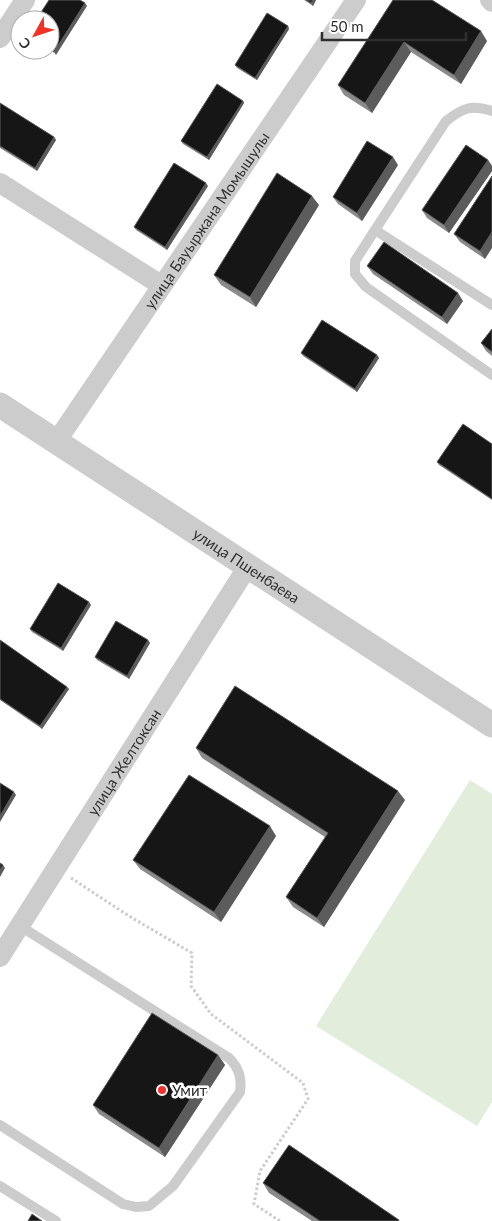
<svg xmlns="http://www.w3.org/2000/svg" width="492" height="1221" font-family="Lato,sans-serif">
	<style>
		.green { fill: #e3eddc }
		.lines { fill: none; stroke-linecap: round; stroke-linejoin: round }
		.path { stroke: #ccc; stroke-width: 3; stroke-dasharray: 2.5 2.5; stroke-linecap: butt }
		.service { stroke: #ccc; stroke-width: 10 }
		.minor { stroke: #ccc; stroke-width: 20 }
		.tertiary { stroke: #ccc; stroke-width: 25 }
		.wall { fill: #8a8a8a }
		.shaded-wall { fill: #5c5c5c }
		.building { fill: #161616; stroke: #5c5c5c }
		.poi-dot { fill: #f03227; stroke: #fff; stroke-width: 2 }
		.labels { text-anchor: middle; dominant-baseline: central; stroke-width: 5; stroke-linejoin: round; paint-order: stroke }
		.street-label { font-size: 15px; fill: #2f2f2f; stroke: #fff }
		.poi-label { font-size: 15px; fill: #2f2f2f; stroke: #fff; text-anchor: start }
	</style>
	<rect width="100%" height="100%" fill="#fff"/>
	<!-- green -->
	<path class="green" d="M470 780 492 794V1102L477 1126 316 1026Z"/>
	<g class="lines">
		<!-- path -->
		<path class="path" d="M71 878 129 916 192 953 191 986 211 1014 303 1083 308 1099 260 1171 254 1204 280 1221"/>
		<!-- service -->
		<path class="service" d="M492 111C471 104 463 108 446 121L375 230 492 305
			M375 230 355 261V274L366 287 492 375
			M0 1125 123 1204 136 1207 149 1206 173 1186 240 1092C242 1078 239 1068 229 1058L20 926
			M0 1186 56 1221"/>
		<!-- minor -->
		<g class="minor">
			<path d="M490 0 492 2"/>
			<path d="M0 38 25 0"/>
			<path d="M0 183 161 285"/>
			<path id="s1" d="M56 442 356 0"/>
			<path id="s2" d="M0 957 248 566"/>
		</g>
		<!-- tertiary -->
		<path class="tertiary" id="s3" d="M0 405 492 725"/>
	</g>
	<!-- wall -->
	<path class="wall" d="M304 0H316L313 6Z
		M393 0 487 41 461 84 411 52 372 113 344 95 338 85Z
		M288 26 289 29 257 80 237 68 235 65Z
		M243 101 244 103 209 160 183 144 181 141Z
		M0 103 54 137 56 140 37 171 0 148Z
		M488 160 492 166V171L449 233 427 218 422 210Z
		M398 165 362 221 338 204 333 197Z
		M492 176 485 259 460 242 454 234Z
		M208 186 167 250 136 230 134 227Z
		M319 205 256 307 221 285 214 275Z
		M367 266 463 301 447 324 373 274Z
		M492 329V356L486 351 481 343Z
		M301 353 377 355 379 358 357 392 303 356Z
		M492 444V500L439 465 437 462Z
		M91 605 63 651 32 632 30 629Z
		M0 640 67 687 69 689 42 729 0 700Z
		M148 640 150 643 129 679 97 660 95 657Z
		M196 748 405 800 324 927 293 907 286 897 325 837 202 758Z
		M276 836 221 922 140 869 133 860Z
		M218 1055 225 1065 165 1157 99 1114 93 1105Z
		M263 1183 399 1220 400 1221H312L269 1193Z"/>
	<!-- shaded-wall -->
	<path class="shaded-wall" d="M313 0H316L313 6 311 3Z
		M85 3 87 6 56 55 54 52Z
		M288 26 289 29 257 80 255 78Z
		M481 31 487 41 461 84 454 75Z
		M404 42 411 52 372 113 365 103Z
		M243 101 244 103 209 160 207 157Z
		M54 137 56 140 37 171 35 168Z
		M393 157 398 165 362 221 357 213Z
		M488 160 492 166V171L449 233 444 225Z
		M206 183 208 186 167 250 165 247Z
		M312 196 319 205 256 307 250 297Z
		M492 232V248L485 259 480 251Z
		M458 293 463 301 447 324 442 317Z
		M377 355 379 358 357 392 355 389Z
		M89 602 91 605 63 651 61 648Z
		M148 640 150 643 129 679 127 676Z
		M67 687 69 689 42 729 40 726Z
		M398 791 405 800 324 927 317 918Z
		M14 792 16 795 0 822V816Z
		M270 826 276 836 221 922 214 912Z
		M3 865 5 868 0 877V871Z
		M218 1055 225 1065 165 1157 159 1148Z"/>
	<!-- building -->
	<path class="building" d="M49 0H80L85 3 54 52 50 50V20H36Z
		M306 0H313L311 3Z
		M393 0H432L481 31 454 75 404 42 365 103 338 85Z
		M267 13 288 26 255 78 235 65Z
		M217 84 243 101 207 157 181 141Z
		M0 103 54 137 35 168 0 146Z
		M367 141 393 157 357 213 333 197Z
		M466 145 488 160 444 225 422 210Z
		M174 163 206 183 165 247 134 227Z
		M277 173 312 196 250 297 214 275Z
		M492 176V232L480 251 454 234Z
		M384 242 458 293 442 317 367 266Z
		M322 320 377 355 355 389 301 353Z
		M492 329V352L481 343Z
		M463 424 492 444V499L437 462Z
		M58 583 89 602 61 648 30 629Z
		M116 621 148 640 127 676 95 657Z
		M0 640 67 687 40 726 0 699Z
		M235 686 398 791 317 918 286 897 328 833 196 748Z
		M189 775 270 826 214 912 133 860Z
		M0 783 14 792 0 816Z
		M0 863 3 865 0 871Z
		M152 1013 218 1055 159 1148 93 1105Z
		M289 1145 399 1220 398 1221H320L263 1183Z
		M32 1214 42 1221H28Z"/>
	<!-- markers -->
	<circle class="poi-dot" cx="162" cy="1090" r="5"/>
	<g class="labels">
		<!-- street labels -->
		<g class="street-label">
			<text stroke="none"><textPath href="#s1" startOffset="268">улица Бауыржана Момышулы</textPath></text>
			<text stroke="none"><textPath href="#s3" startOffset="294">улица Пшенбаева</textPath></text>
			<text stroke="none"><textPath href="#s2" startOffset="231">улица Желтоксан</textPath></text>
		</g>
		<!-- poi labels -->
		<g class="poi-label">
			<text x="172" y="1090">Умит</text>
		</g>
	</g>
	<!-- north arrow -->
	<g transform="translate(35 35) rotate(230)"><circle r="24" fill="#ffffff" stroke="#acacac"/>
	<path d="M0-4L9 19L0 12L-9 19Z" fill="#f03227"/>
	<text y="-8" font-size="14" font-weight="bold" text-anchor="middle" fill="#2f2f2f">С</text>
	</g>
	<!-- scale -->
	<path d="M322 32v8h144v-8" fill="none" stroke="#2f2f2f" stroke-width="2.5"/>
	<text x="330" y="32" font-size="15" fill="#2f2f2f" stroke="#ffffff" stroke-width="4" paint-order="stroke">50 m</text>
</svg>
